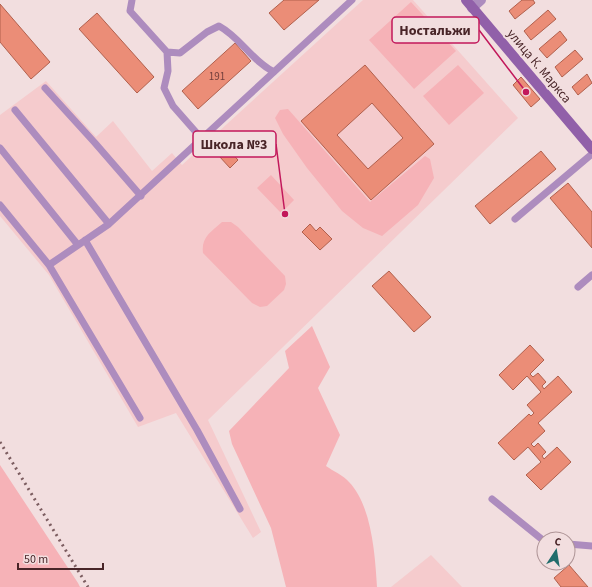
<svg xmlns="http://www.w3.org/2000/svg" width="592" height="587" font-family="'Source Sans 3',sans-serif">
	<style>
		.built { fill: #f5cbcd }
		.green { fill: #f6b2b7 }
		.building { fill: #eb8d77; stroke: #b1604d; fill-rule: evenodd }
		.lines { fill: none; stroke-linecap: round; stroke-linejoin: round }
		.service { stroke: #ad8cbe; stroke-width: 7 }
		.minor { stroke: #ad8cbe; stroke-width: 10 }
		.secondary { stroke: #9160a9; stroke-width: 10 }
		.rail { stroke: #7c5d60; stroke-width: 3; stroke-dasharray: 2 4; stroke-linecap: butt }
		.labels { text-anchor: middle; dominant-baseline: central; stroke-width: 4; stroke-linejoin: round; paint-order: stroke }
		.number-label { font-size: 11px; fill: #723f3c }
		.street-label { font-size: 13px; fill: #492528; stroke: #f2dedf }
		.leader { fill: none; stroke: #c2185b; stroke-width: 1.5 }
		.callout-dot { fill: #c2185b; stroke: #f2dedf; stroke-width: 1.5 }
		.callout { fill: #f2dedf; stroke: #c2185b; stroke-width: 1.5 }
		.callout-label { font-size: 14px; text-anchor: middle; font-weight: bold; fill: #492528 }
	</style>
	<rect width="100%" height="100%" fill="#f2dedf"/>
	<!-- built -->
	<path class="built" d="M363 0H413L518 118 208 420 261 532 253 538 176 413 138 427 49 275 0 216V115L46 81 96 137 113 121 152 171 172 153 182 165Z
		M431 555 462 587H391Z"/>
	<!-- green -->
	<path class="green" d="M411 2 456 51 414 89 369 40Z
		M458 65 484 93 449 125 423 96Z
		M288 109 370 202 425 156 430 159 434 178 418 205 382 236 363 228 342 211 307 168 283 134 275 118 280 110Z
		M271 175 294 200 281 213 257 188Z
		M222 222H231L238 227 285 276 286 284 284 290 267 306 260 307 252 303 203 253C201 237 211 232 222 222Z
		M312 326 330 367 318 388 340 435 326 466C333 471 343 475 349 482 372 506 375 555 377 587H286L271 528 232 444 229 431 289 368 285 351Z
		M0 465 78 583 80 587H0Z"/>
	<!-- building -->
	<path class="building" d="M284 0H319L284 30 269 13Z
		M522 0H533L535 3 515 19 509 11Z
		M0 4 50 62 31 79 0 42Z
		M548 10 556 19 531 40 524 31Z
		M97 13 154 77 137 93 79 29Z
		M560 31 567 40 547 58 539 49Z
		M235 43 251 61 198 109 182 91Z
		M575 50 583 59 562 77 555 67Z
		M365 65 434 144 371 200 301 121ZM372 103 403 138 368 169 337 135Z
		M587 74 592 83 578 95 572 87Z
		M521 77 540 99 531 107 513 85Z
		M227 148 238 160 230 168 219 156Z
		M541 151 556 169 490 224 475 206Z
		M568 183 592 212V248L550 198Z
		M310 224 316 231 320 227 332 239 320 250 302 232Z
		M389 271 431 317 414 332 372 286Z
		M530 345 544 360 530 374 533 377 538 373 546 382 542 386 544 389 558 376 572 392 538 423 545 431 531 444 534 447 538 443 546 452 542 456 544 459 557 447 571 462 541 490 526 475 541 462 528 447 514 460 498 443 529 414 531 416 534 413 527 405 541 392 527 376 513 390 499 375Z
		M569 565 588 587H561L554 578Z"/>
	<g class="lines">
		<!-- service -->
		<path class="service" d="M132 0 130 11 167 52 180 53 207 32 219 26C241 38 252 61 274 72
			M167 52 168 71 164 88 173 106 202 139
			M45 88 95 143 141 196
			M15 110 109 224
			M0 148 78 245
			M0 205 49 265 140 418
			M515 219 592 154
			M85 240 197 430 240 509
			M49 265 109 224 352 0
			M578 287 592 275
			M492 499 544 541
			M568 544 592 546"/>
		<!-- minor -->
		<path class="minor" d="M472 8 481 0"/>
		<!-- secondary -->
		<path class="secondary" d="M466 0 592 149"/>
		<!-- rail -->
		<path class="rail" d="M0 442 88 587"/>
	</g>
	<g class="labels">
		<!-- number labels -->
		<g class="number-label">
			<text x="217" y="76">191</text>
		</g>
		<!-- street labels -->
		<g class="street-label">
			<text transform="translate(539 66) rotate(50)">улица К. Маркса</text>
		</g>
	</g>
	<!-- callouts -->
	<path class="leader" d="M526 92L479 30M285 214L276 144"/>
	<g class="callout-dot">
		<circle cx="526" cy="92" r="4"/>
		<circle cx="285" cy="214" r="4"/>
	</g>
	<g class="callout">
		<rect x="392" y="17" width="87" height="26" rx="4"/>
		<rect x="193" y="131" width="83" height="26" rx="4"/>
	</g>
	<g class="callout-label">
		<text x="435" y="35">Ностальжи</text>
		<text x="234" y="149">Школа №3</text>
	</g>
	<!-- north arrow -->
	<g transform="translate(556 551) rotate(12)"><circle r="19" fill="#f2dedf" stroke="#ae9496"/>
	<path d="M0-3L7 15L0 10L-7 15Z" fill="#216d6c"/>
	<text y="-6" font-size="11" font-weight="bold" text-anchor="middle" fill="#492528">С</text>
	</g>
	<!-- scale -->
	<path d="M18 563v6h85v-6" fill="none" stroke="#492528" stroke-width="2"/>
	<text x="24" y="563" font-size="12" fill="#492528" stroke="#f2dedf" stroke-width="3" paint-order="stroke">50 m</text>
</svg>
